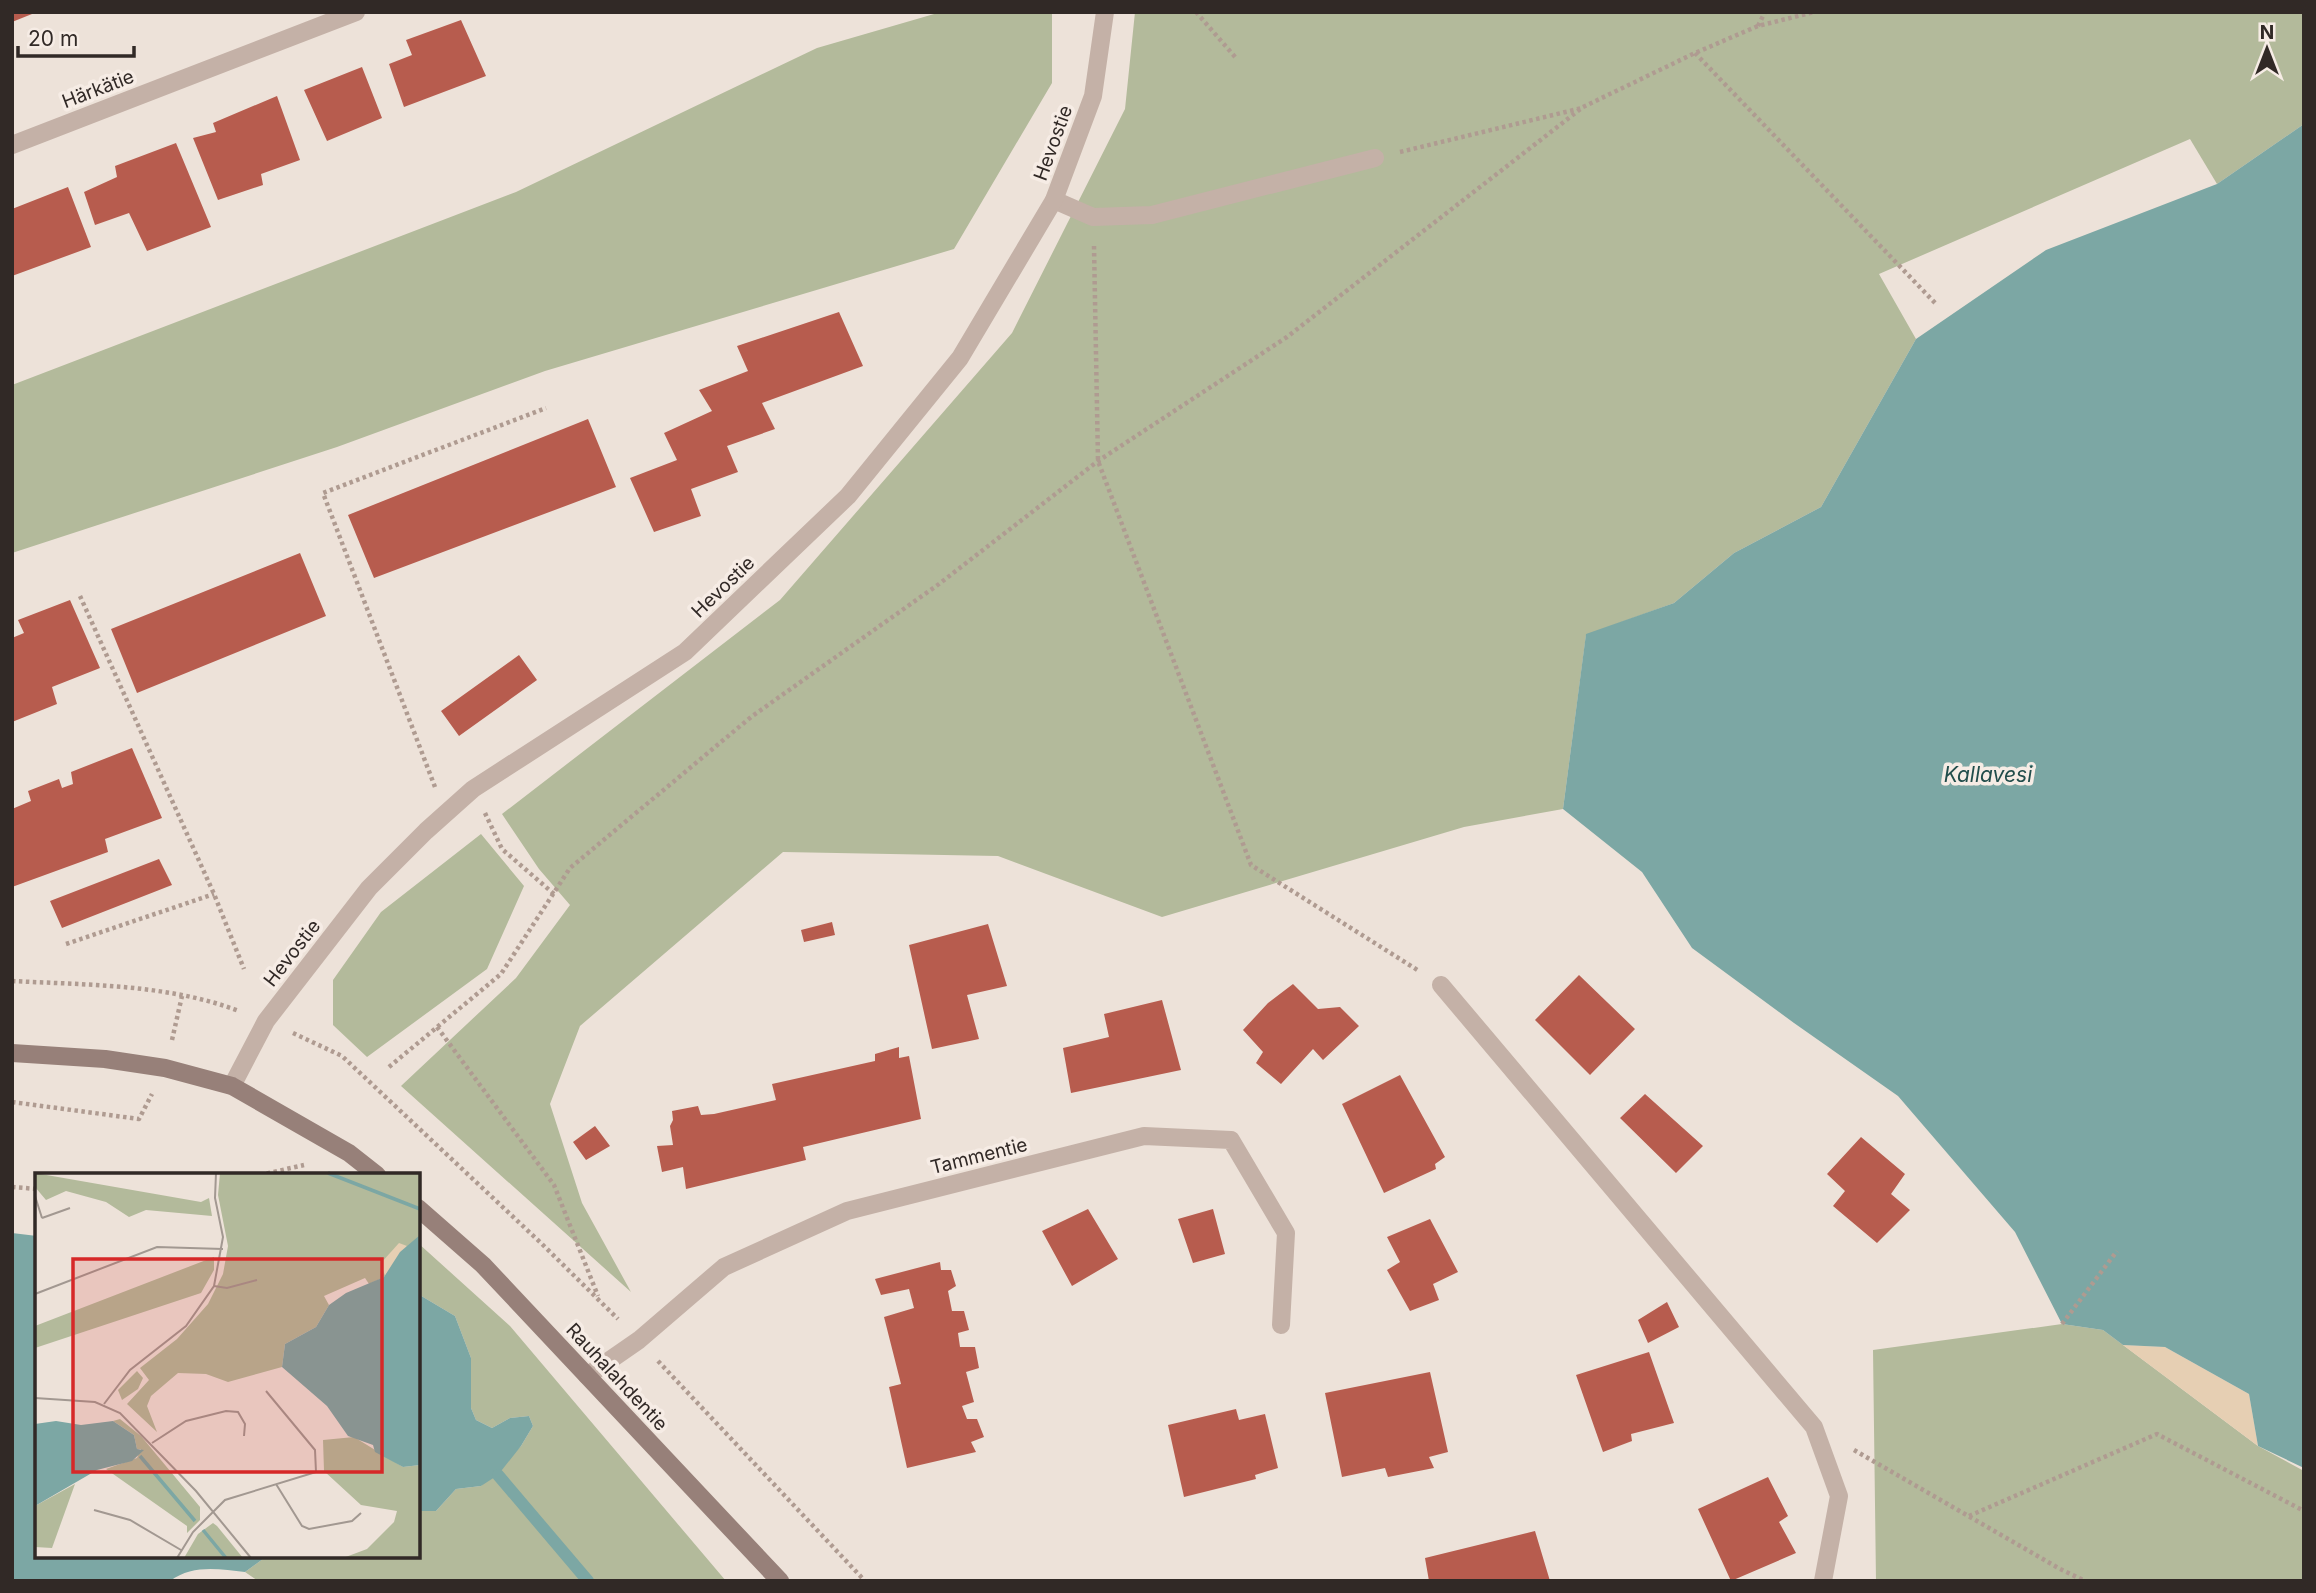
<svg xmlns="http://www.w3.org/2000/svg" width="2316" height="1593" font-family="Inter,sans-serif">
	<style>
		.green { fill: #b3ba9b }
		.sand { fill: #e6cfb3 }
		.water { fill: #7ca7a4 }
		.lines { fill: none; stroke-linecap: round; stroke-linejoin: round }
		.stream { stroke: #7ca7a4; stroke-width: 12 }
		.building { fill: #b75c4e }
		.path { stroke: #af9b91; stroke-width: 4.5; stroke-dasharray: 3.5 3.5; stroke-linecap: butt }
		.lane { stroke: #c4b1a7; stroke-width: 18 }
		.street { stroke: #c4b1a7; stroke-width: 18 }
		.secondary { stroke: #978079; stroke-width: 18 }
		.labels { text-anchor: middle; dominant-baseline: central; stroke-width: 7; stroke-linejoin: round; paint-order: stroke }
		.street-label { font-size: 19px; fill: #312926; stroke: #f6ece5 }
		.water-label { font-size: 21px; font-style: italic; fill: #214d4b; stroke: #f6ece5 }
		.inset-river { fill: none; stroke: #7ca7a4; stroke-width: 3.5 }
		.inset-road { fill: none; stroke: #a29891; stroke-width: 2 }
		.view { fill: #d62828; fill-opacity: 0.15; stroke: #d62828; stroke-width: 3.5 }
		.inset-edge { fill: none; stroke: #312926; stroke-width: 3.5 }
	</style>
	<rect width="100%" height="100%" fill="#ede2d9"/>
	<!-- green -->
	<path class="green" d="M941 12H1052V83L954 249 545 371 337 447 12 553V385L516 192 817 48Z
		M1135 12H2304V124L2217 184 2190 139 1879 274 1916 339 1821 507 1734 553 1674 603 1586 635 1563 809 1464 827 1162 917 998 856 783 852 580 1026 550 1104 582 1203 631 1292 401 1086 516 978 570 905 539 869 502 814 780 600 1012 333 1125 109Z
		M481 834 524 886 487 969 367 1057 333 1025V980L381 912Z
		M418 1243 510 1326 726 1581H258L245 1572 267 1556H418V1511H436L456 1489 481 1486 521 1446 533 1426 529 1416 510 1418 492 1428 476 1420 471 1408V1358L455 1316 418 1294Z
		M2062 1324 2103 1330 2258 1446 2304 1471V1581H1876L1873 1350Z"/>
	<!-- sand -->
	<path class="sand" d="M2123 1345 2165 1347 2249 1394 2258 1446Z"/>
	<!-- water -->
	<path class="water" d="M2304 124V1468L2258 1446 2249 1394 2165 1347 2123 1345 2103 1330 2062 1324 2015 1232 1898 1096 1794 1023 1692 948 1642 872 1563 809 1586 634 1674 603 1734 553 1821 507 1916 339 2046 250 2217 184Z
		M12 1233 37 1236V1556H267L245 1572C219 1569 193 1564 170 1581H12Z
		M418 1294 455 1316 471 1358V1408L476 1420 492 1428 510 1418 529 1416 533 1426 521 1446 498 1475 481 1486 456 1489 436 1511H418Z"/>
	<g class="lines">
		<!-- stream -->
		<path class="stream" d="M498 1475 588 1581"/>
	</g>
	<!-- building -->
	<path class="building" d="M12 12H37L12 22Z
		M461 20 486 76 404 107 389 64 412 55 406 40Z
		M362 67 382 118 327 141 304 90Z
		M277 96 300 160 261 174 263 185 218 200 193 138 216 132 213 123Z
		M176 143 211 227 147 251 129 213 95 225 84 192 117 177 115 166Z
		M68 187 91 247 12 276V209Z
		M839 312 863 366 762 403 775 429 727 446 738 472 691 489 701 516 654 532 630 478 677 460 664 433 712 411 699 390 748 371 737 346Z
		M588 419 616 487 374 578 348 515Z
		M300 553 326 616 137 693 111 629Z
		M70 600 100 668 52 687 57 704 12 722V638L24 633 18 620Z
		M519 655 537 680 459 736 441 711Z
		M132 748 162 818 105 839 108 852 12 887V809L31 801 28 791 59 779 62 788 73 784 71 772Z
		M159 859 172 885 62 928 50 901Z
		M832 922 835 935 804 942 801 930Z
		M988 924 1007 986 967 995 979 1039 932 1049 909 945Z
		M1579 975 1635 1029 1590 1075 1535 1020Z
		M1293 984 1318 1009 1340 1007 1359 1026 1323 1060 1313 1049 1281 1084 1256 1063 1263 1052 1243 1030 1268 1003Z
		M1162 1000 1181 1070 1071 1093 1063 1048 1109 1037 1104 1014Z
		M899 1047V1058L909 1056 921 1119 803 1147 806 1160 686 1189 683 1167 662 1172 657 1146 673 1145 670 1126 673 1120 672 1111 698 1106 701 1115 714 1114 776 1100 772 1084 875 1061V1054Z
		M1400 1075 1445 1157 1435 1164 1436 1169 1384 1193 1342 1104Z
		M1645 1094 1703 1146 1676 1173 1620 1118Z
		M595 1126 610 1146 586 1160 573 1142Z
		M1861 1137 1905 1174 1891 1194 1910 1210 1877 1243 1833 1206 1845 1191 1827 1174Z
		M1088 1209 1118 1259 1072 1286 1042 1231Z
		M1213 1209 1225 1254 1193 1263 1178 1219Z
		M1430 1219 1458 1272 1433 1284 1439 1300 1410 1311 1387 1270 1400 1262 1387 1237Z
		M940 1262 941 1270H951L956 1286 948 1291 952 1311H964L969 1330 958 1333 960 1347H975L979 1368 966 1372 974 1402 962 1406 967 1419H977L984 1437 971 1442 976 1452 907 1468 889 1387 901 1384 884 1317 914 1308 909 1289 881 1295 875 1279Z
		M1667 1302 1679 1327 1648 1343 1638 1320Z
		M1649 1352 1674 1423 1631 1434 1632 1441 1603 1452 1576 1375Z
		M1430 1372 1448 1452 1429 1457 1434 1468 1388 1477 1385 1468 1342 1477 1325 1393Z
		M1236 1409 1239 1420 1265 1414 1278 1468 1255 1475 1256 1479 1184 1497 1168 1425Z
		M1768 1477 1788 1516 1779 1522 1796 1553 1731 1581 1698 1509Z
		M1535 1531 1550 1581H1429L1425 1558Z"/>
	<g class="lines">
		<!-- path -->
		<path class="path" d="M1196 12 1236 58
			M1758 26 1765 12
			M1695 53 1937 305
			M1400 152 1582 108
			M1094 246 1098 461 1251 865 1419 971
			M80 596 214 894 244 969
			M435 787 323 493 546 408
			M485 813 502 849 554 894
			M66 944 214 894
			M12 981C87 985 168 984 239 1011
			M437 1027 554 1185 598 1296
			M293 1033 342 1056 542 1244 618 1319
			M172 1040 182 996
			M389 1067 501 974 570 868 751 717 939 584 1098 461 1287 337 1583 107 1695 53 1758 26 1814 12
			M12 1102 139 1119 152 1094
			M260 1175 304 1165
			M12 1187 37 1189
			M2062 1324 2117 1251
			M658 1361 865 1581
			M1854 1450 2060 1569 2085 1581
			M1969 1516 2157 1434 2304 1511"/>
		<!-- lane -->
		<path class="lane" d="M1054 200 1093 217 1152 215 1375 158"/>
		<!-- street -->
		<path class="street" d="M12 145 356 12
			M1441 985 1814 1427 1839 1496 1823 1581
			M232 1086 266 1021 369 888 426 831 473 789 685 652 848 496 960 358 1054 200 1093 96 1105 12
			M587 1376 639 1340 724 1267 847 1211 1144 1136 1231 1140 1286 1233 1281 1325"/>
		<!-- secondary -->
		<path class="secondary" d="M12 1053 105 1059 165 1068 232 1086 349 1153 377 1175
			M418 1208 483 1265 780 1581"/>
	</g>
	<g class="labels">
		<!-- street labels -->
		<g class="street-label">
			<text transform="translate(98 89) rotate(-21)">Härkätie</text>
			<text transform="translate(1053 143) rotate(-70)">Hevostie</text>
			<text transform="translate(723 587) rotate(-44)">Hevostie</text>
			<text transform="translate(292 953) rotate(-52)">Hevostie</text>
			<text transform="translate(979 1156) rotate(-14)">Tammentie</text>
			<text transform="translate(617 1377) rotate(47)">Rauhalahdentie</text>
		</g>
		<!-- water labels -->
		<g class="water-label">
			<text x="1988" y="774">Kallavesi</text>
		</g>
	</g>
	<!-- overview -->
	<g transform="translate(35 1173)">
		<rect width="385" height="385" fill="#ede2d9"/>
		<path d="M0 0 166 29 174 25 177 43 111 37 94 44 71 29 31 18 11 27 0 14ZM185 0H385V62L349 104 334 111 330 105 289 123 294 132 281 154 250 171 247 194 193 209 171 201 143 200 116 223 112 233 122 259 92 231 114 207 105 195 142 166 173 131 188 101 193 73 183 22ZM179 84V97L166 120 0 175V153ZM102 198 108 205 103 216 87 227 83 217ZM85 246 106 263 165 334V347L152 360V353L71 296 102 285 106 276H102L99 262 78 248ZM319 264 368 294 385 292V385H308L332 376 359 349 362 338 326 332 289 298 288 267ZM40 311 17 375 0 374V333ZM178 350 182 353 208 385H149L163 361Z" fill="#b3ba9b"/>
		<path d="M364 70 372 73 350 103 346 90Z" fill="#e6cfb3"/>
		<path d="M385 62V292L368 294 340 279 338 272 313 263 292 233 247 194 250 171 281 154 294 132 311 120 349 104 365 79ZM21 248 46 252 78 248 99 262 102 276 109 277 97 288 62 297 0 333V251Z" fill="#7ca7a4"/>
		<path class="inset-river" d="M293 0 385 36M105 283 160 348M168 357 191 385"/>
		<path class="inset-road" d="M0 23 7 45M7 45 35 35M179 113 192 115 222 107M0 121 122 74 188 76M0 225 60 229 85 240 161 318 216 385M69 231 95 197 151 153 179 113 188 64 180 25 181 0M117 270 151 248 191 238 203 239 210 251 209 263M241 311 267 353 274 356 317 348 326 340M59 337 95 347 146 377M142 385 158 359 190 327 281 299 280 277 231 218"/>
		<path class="view" d="M38 86H347V299H38Z"/>
		<rect width="385" height="385" class="inset-edge"/>
	</g>
	<!-- border -->
	<rect width="2316" height="1593" fill="none" stroke="#312926" stroke-width="28"/>
	<!-- north arrow -->
	<g transform="translate(2267 49)" stroke="#f6ece5" stroke-width="5" paint-order="stroke">
	<path d="M0-5L12 26L0 18L-12 26Z" fill="#312926"/>
	<text y="-10" font-size="19" font-weight="bold" text-anchor="middle" fill="#312926">N</text>
	</g>
	<!-- scale -->
	<path d="M18 46v10h116v-10" fill="none" stroke="#312926" stroke-width="3.5"/>
	<text x="28" y="46" font-size="21" fill="#312926" stroke="#f6ece5" stroke-width="5" paint-order="stroke">20 m</text>
</svg>
